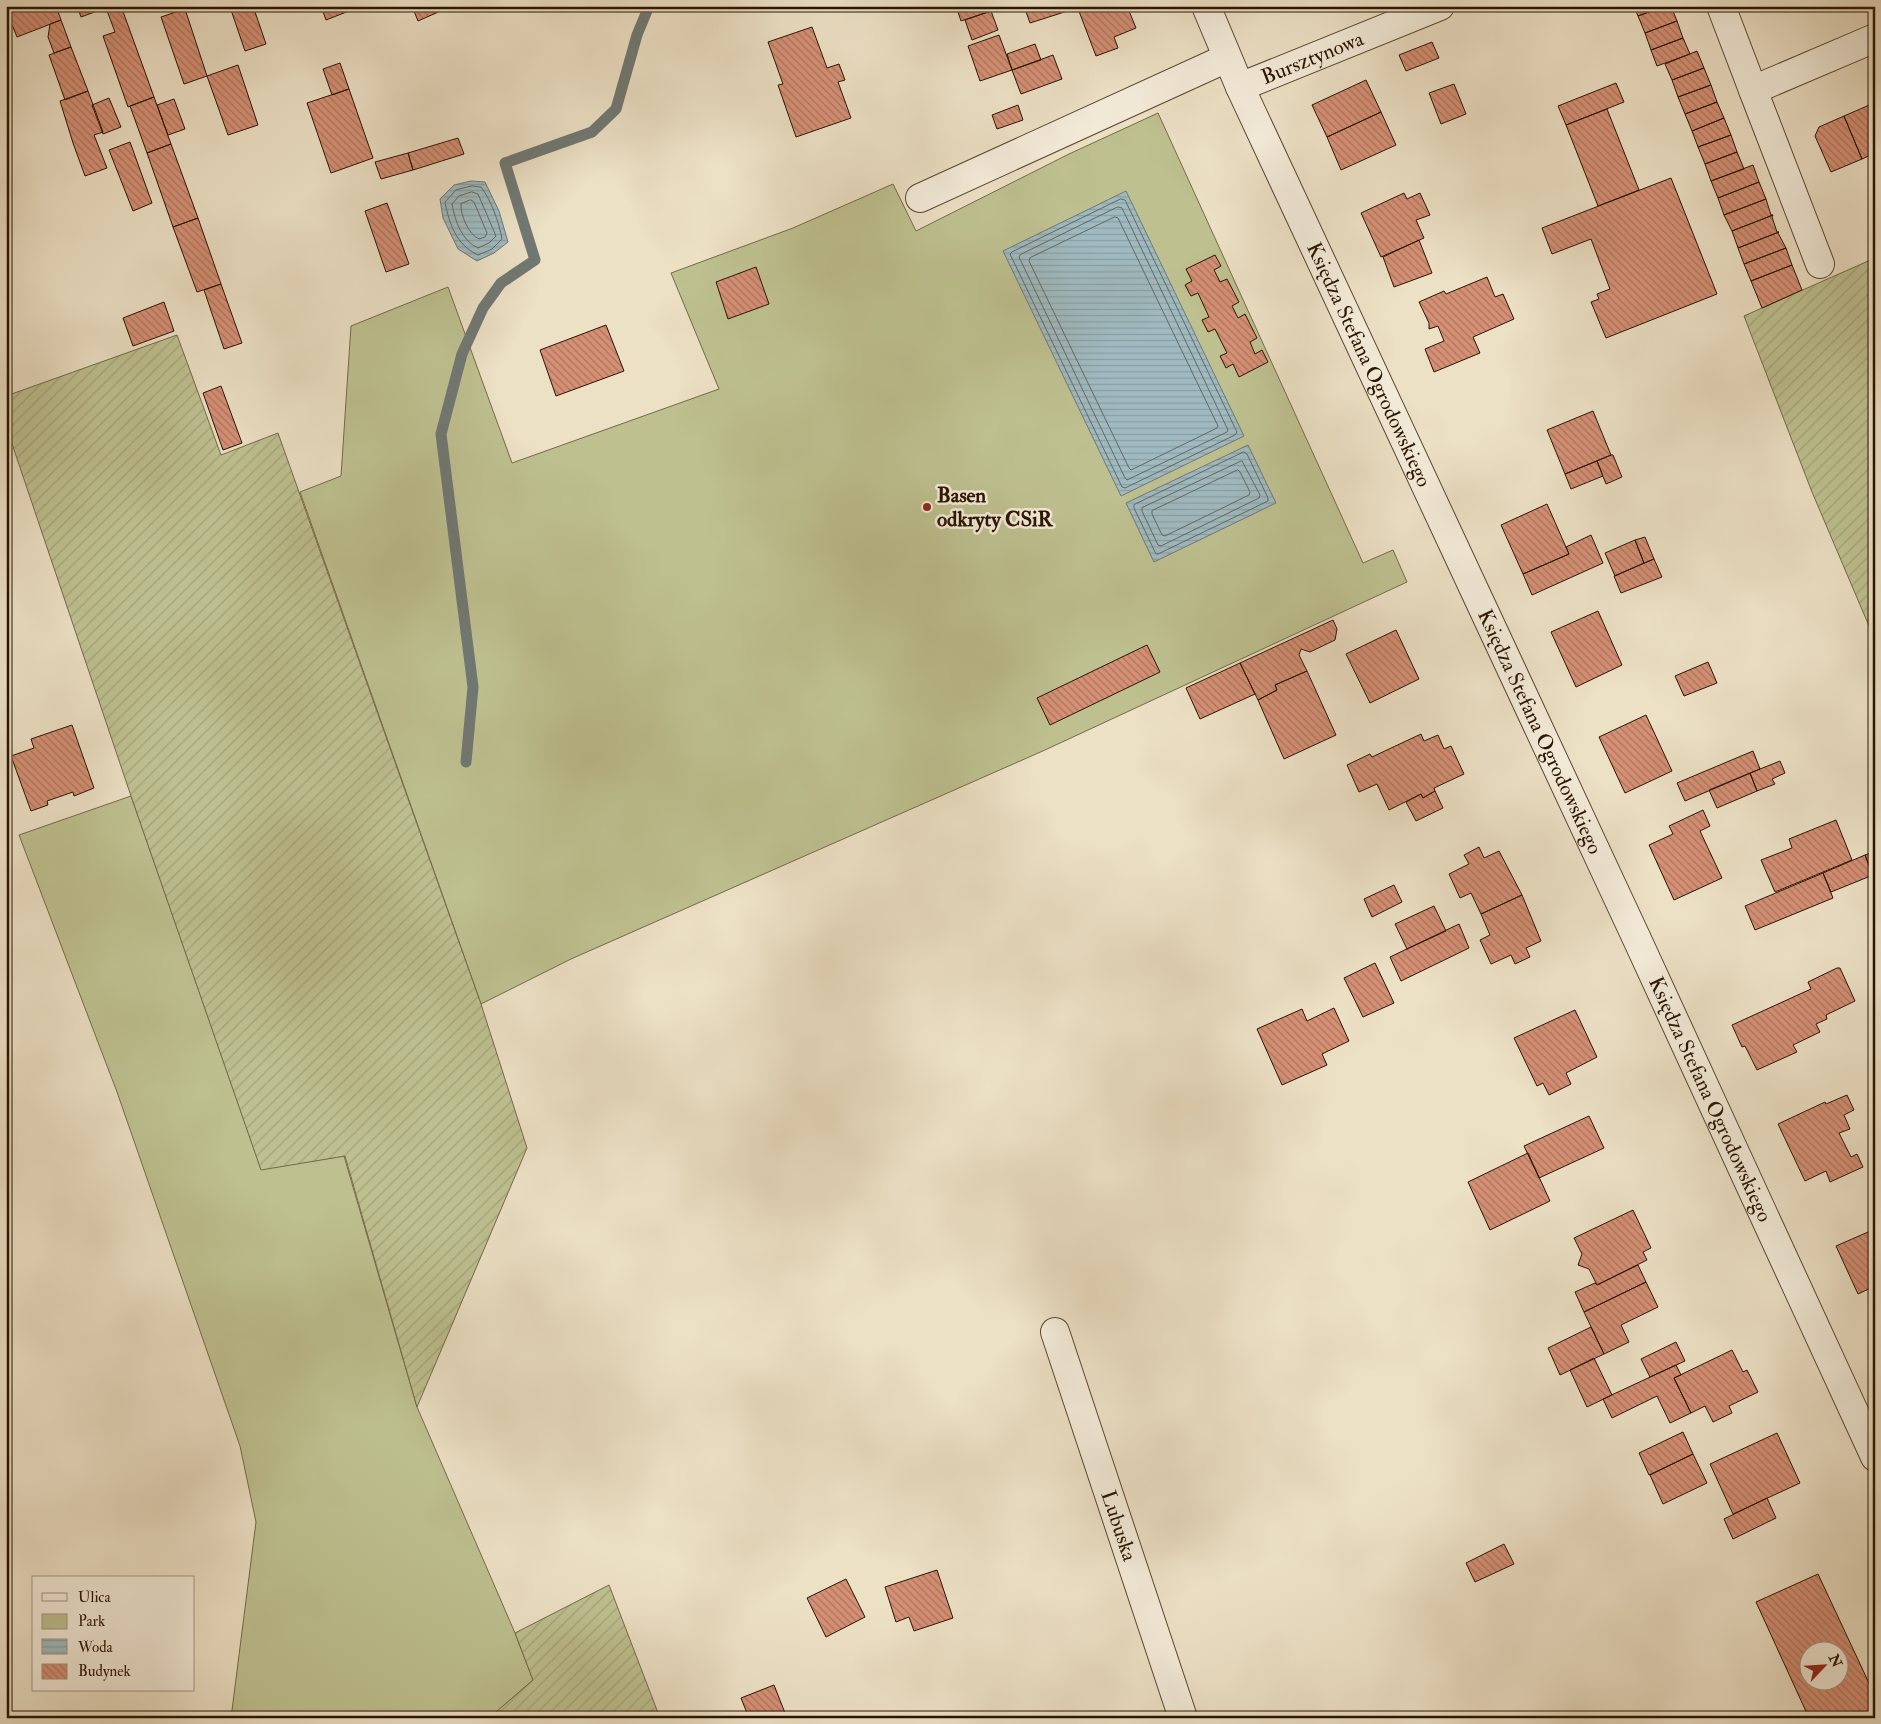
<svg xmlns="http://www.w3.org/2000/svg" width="1881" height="1724" font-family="'IM FELL Double Pica',serif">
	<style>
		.green { fill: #bec090; stroke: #746a48 }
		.garden { fill: url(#garden-furrows); stroke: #746a48 }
		.water { fill: url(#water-rules); stroke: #707873 }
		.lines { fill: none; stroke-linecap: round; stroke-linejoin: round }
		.shore { stroke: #646760; stroke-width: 1 }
		.stream { stroke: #707873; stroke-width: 11 }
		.building { fill: url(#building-back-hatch); stroke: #291400; fill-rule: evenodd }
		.minor-casing { stroke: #5a4731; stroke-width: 30 }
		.minor { stroke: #f3ebd9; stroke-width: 28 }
		.poi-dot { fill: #8f2418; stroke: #f3ebd9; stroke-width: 2 }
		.labels { text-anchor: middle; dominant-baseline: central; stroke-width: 5; stroke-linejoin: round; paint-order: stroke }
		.street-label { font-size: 21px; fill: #291400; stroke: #f3ebd9 }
		.poi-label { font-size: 21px; font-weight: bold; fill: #291400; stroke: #f3ebd9; text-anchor: start }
	</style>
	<defs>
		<pattern id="garden-furrows" width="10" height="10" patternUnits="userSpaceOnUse" patternTransform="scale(1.25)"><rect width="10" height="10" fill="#bec090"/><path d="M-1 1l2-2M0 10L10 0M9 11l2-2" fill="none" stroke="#a3a47a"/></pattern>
		<pattern id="water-rules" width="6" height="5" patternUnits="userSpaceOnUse" patternTransform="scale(1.25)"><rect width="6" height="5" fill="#9fbac0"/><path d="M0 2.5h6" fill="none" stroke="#899fa3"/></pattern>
		<pattern id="building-back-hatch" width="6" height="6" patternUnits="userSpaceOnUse" patternTransform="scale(1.25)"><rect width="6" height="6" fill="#d59076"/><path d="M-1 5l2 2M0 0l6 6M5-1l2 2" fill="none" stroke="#ad745e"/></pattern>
	</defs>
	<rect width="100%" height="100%" fill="#ece0c5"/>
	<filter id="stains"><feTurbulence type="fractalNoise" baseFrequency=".004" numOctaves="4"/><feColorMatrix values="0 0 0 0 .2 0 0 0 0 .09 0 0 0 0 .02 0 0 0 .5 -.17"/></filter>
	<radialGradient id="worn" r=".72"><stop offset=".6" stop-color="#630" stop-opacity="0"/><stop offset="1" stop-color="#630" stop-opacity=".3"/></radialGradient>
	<!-- green -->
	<path class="green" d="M1158 113 1363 563 1393 550 1407 582 1045 750 571 959 481 1004 300 492 341 476 351 326 448 287 512 463 719 389 671 273 793 228 893 184 916 231 1069 154Z
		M131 796 261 1169 344 1156 417 1407 515 1633 533 1680 489 1718H231L256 1522 240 1446 117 1092 19 835Z"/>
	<!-- garden -->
	<path class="garden" d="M1875 258V640L1812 492 1744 316Z
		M177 335 221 455 278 433 481 1004 527 1148 417 1407 345 1156 261 1170 131 796 6 426V396Z
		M609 1585 660 1718H489L533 1680 515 1633Z"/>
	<!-- water -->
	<path class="water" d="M471 181 485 182 499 211 508 242 494 253 477 261 458 249 443 218 440 199 454 185Z
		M1126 191 1244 436 1121 496 1003 251Z
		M1248 445 1276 503 1154 562 1126 503Z"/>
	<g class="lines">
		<!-- shore -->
		<path class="shore" d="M472 186 481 187C491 200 499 222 502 239L492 249 478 255C456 245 449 223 445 202L456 190Z
			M472 192 478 194 496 236 489 243 478 248C462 241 455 221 452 204L459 196Z
			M1121 199 1125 200 1237 432 1235 435 1125 488 1122 487 1010 254 1012 252Z
			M471 200 474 202 487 233 485 237 479 239C469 235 460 215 461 204Z
			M1118 207 1122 208 1228 430 1227 432 1127 480 1125 478 1019 257 1020 255Z
			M1115 217 1118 218 1218 426 1217 428 1131 470 1129 468 1029 261 1030 258Z
			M1244 452 1247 454 1268 498V501L1158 554H1156L1134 508V505Z
			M1242 461 1260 495 1259 498 1161 546 1158 545 1142 511V508Z
			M1238 470 1240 472 1250 492 1249 495 1165 536 1162 535 1152 514V511Z"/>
		<!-- stream -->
		<path class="stream" d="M466 762 473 687 441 434 462 354 483 308 501 283 535 260 505 163 592 132 616 109 637 35 649 6"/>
	</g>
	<!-- building -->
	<path class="building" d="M6 6H56L61 20 17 37 6 10Z
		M77 6H111L81 17Z
		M111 6H121L154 97 128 107 103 36 115 32 106 8Z
		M253 6 266 44 245 51 230 7Z
		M321 6H347L349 11 326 20Z
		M412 6H452L418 21Z
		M956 6H990L991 11 961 21Z
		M990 6H1011L991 11Z
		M1024 6H1077V8L1030 23Z
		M1077 6H1127L1136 28 1114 37 1118 48 1096 56Z
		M1634 6H1665L1638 16Z
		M1665 6H1671L1677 21 1645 33 1638 16Z
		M1776 6H1799L1786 12 1777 9Z
		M185 9 207 76 184 84 161 17Z
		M991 11 998 30 972 40 965 20Z
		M61 20 71 47 54 53 48 37 50 24Z
		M1677 21 1683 38 1651 50 1645 33Z
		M812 27 827 68 839 64 845 80 838 82 851 118 796 137 778 85 783 84 768 42Z
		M999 35 1012 70 980 81 968 46Z
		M1683 38 1690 54 1657 66 1651 50Z
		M1432 42 1439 58 1406 71 1399 55Z
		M1035 44 1041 60 1012 70 1007 54Z
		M71 47 88 91 65 100 49 55Z
		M1697 51 1704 68 1672 80 1665 64Z
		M1053 55 1062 79 1021 94 1012 70Z
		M340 63 349 89 332 95 323 69Z
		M238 65 258 125 228 135 207 76Z
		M1704 68 1711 85 1678 97 1672 80Z
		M1366 80 1381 112 1327 137 1312 105Z
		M1616 83 1624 102 1566 125 1558 106Z
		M1454 84 1466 114 1441 124 1429 93Z
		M1711 85 1717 102 1685 114 1678 97Z
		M349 89 373 158 331 173 307 103Z
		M88 91 103 132 94 135 107 168 85 176 73 143 60 101Z
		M154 97 171 144 147 153 130 106Z
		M1871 97 1875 102V153L1862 159 1844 116 1874 103Z
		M109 98 121 127 103 134 92 105Z
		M174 99 185 129 168 135 157 105Z
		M1717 102 1724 118 1692 131 1685 114Z
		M1018 105 1023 120 997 129 992 115Z
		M1607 109 1639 190 1598 206 1566 125Z
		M1381 112 1396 145 1341 170 1327 137Z
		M1844 116 1862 159 1831 172 1815 136 1819 127Z
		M1724 118 1731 135 1698 147 1692 131Z
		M1731 135 1737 152 1705 164 1698 147Z
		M458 138 464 154 413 170 408 153Z
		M130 142 152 203 133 211 109 150Z
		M171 144 198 218 173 227 147 153Z
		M1737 152 1744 169 1711 181 1705 164Z
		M408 153 413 170 381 179 375 162Z
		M1753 165 1759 182 1718 198 1711 181Z
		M1671 178 1717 294 1606 338 1591 302 1599 299 1597 294 1610 289 1591 239 1552 254 1542 228Z
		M1759 182 1766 199 1724 215 1718 198Z
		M1404 193 1407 199 1420 193 1430 215 1416 220 1424 238 1381 257 1361 213Z
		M1766 199 1771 215H1773L1732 231 1724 215Z
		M387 203 409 264 386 272 365 211Z
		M1773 215 1772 217 1777 232H1779L1738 248 1732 231Z
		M198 218 221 284 197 292 173 227Z
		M1779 232 1778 233 1786 248 1744 264 1738 248Z
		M1419 240 1432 273 1394 287 1383 257Z
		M1786 248 1792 265 1751 281 1744 264Z
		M1215 255 1221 266 1214 270 1220 282 1227 279 1239 302 1232 306 1238 318 1245 314 1257 338 1250 342 1255 354 1262 350 1268 362 1239 377 1233 364 1226 368 1220 356 1227 353 1215 329 1208 332 1202 320 1209 317 1198 293 1191 296 1185 285 1192 281 1186 269Z
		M1792 265 1802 290 1762 308 1751 281Z
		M756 267 769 304 728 319 716 282Z
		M1487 277 1495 297 1503 294 1514 319 1473 337 1480 353 1434 372 1425 349 1444 341 1438 326 1429 329V323L1419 302 1444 291 1446 294Z
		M221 284 242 343 224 349 204 290Z
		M164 302 174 331 133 346 123 318Z
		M606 325 624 371 556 396 540 350Z
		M221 386 242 443 223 450 203 393Z
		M1593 411 1611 455 1565 474 1547 430Z
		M1611 455H1613L1622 477 1606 484 1597 461Z
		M1597 461 1603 476 1571 489 1565 474Z
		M1547 504 1569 554 1523 574 1501 525Z
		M1591 535 1603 563 1532 595 1523 574 1569 554 1566 547Z
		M1645 537 1654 559 1644 563 1635 540Z
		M1635 540 1644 563 1615 576 1605 553Z
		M1654 559 1662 577 1621 593 1614 576Z
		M1598 611 1622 665 1576 687 1551 632Z
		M1333 620 1337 629 1335 640 1310 652 1301 649 1299 655 1307 671 1275 685 1277 690 1258 700 1240 663Z
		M1396 630 1419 679 1370 703 1346 654Z
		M1147 645 1160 672 1050 725 1037 698Z
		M1708 662 1717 683 1684 696 1675 676Z
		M1240 663 1255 694 1200 719 1186 688Z
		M1307 671 1336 735 1284 759 1258 700 1277 690 1275 685Z
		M1646 715 1672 771 1625 793 1599 737Z
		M72 725 94 788 74 796 73 792 47 801 48 805 31 811 11 756 34 748 31 739Z
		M1421 734 1424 741 1438 735 1444 749 1451 746 1464 774 1434 788 1435 791 1423 798 1421 794 1389 810 1377 784 1359 792 1347 765 1370 754 1372 757Z
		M1753 751 1760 769 1685 801 1677 783Z
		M1780 761 1785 773 1772 779 1775 784 1757 791 1750 773Z
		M1750 773 1757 791 1717 808 1709 790Z
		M1435 791 1443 808 1416 821 1406 802 1421 794 1423 798Z
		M1703 810 1710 826 1700 831 1722 878 1674 900 1649 845 1673 834 1669 826Z
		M1836 820 1852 860 1775 892 1761 860 1792 848 1789 839Z
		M1479 847 1484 858 1499 851 1522 895 1481 914 1471 893 1460 898 1449 874 1469 864 1464 855Z
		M1875 851V868L1871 870 1865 855Z
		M1865 855 1873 875 1831 892 1823 873Z
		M1823 873 1833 898 1755 930 1745 906Z
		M1394 885 1402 902 1372 917 1364 899Z
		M1522 895 1541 941 1526 948 1530 957 1515 964 1511 955 1491 964 1480 940 1490 935 1481 914Z
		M1434 906 1446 931 1407 949 1395 924Z
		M1459 924 1469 948 1401 981 1390 957Z
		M1375 963 1394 1003 1363 1017 1344 978Z
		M1837 968H1840L1855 1001 1826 1015 1827 1019 1816 1024 1820 1032 1793 1045 1797 1052 1757 1070 1745 1046 1742 1047 1732 1025 1811 989 1808 982Z
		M1334 1008 1349 1041 1322 1054 1327 1065 1282 1085 1257 1029 1302 1009 1307 1021Z
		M1575 1010 1597 1057 1566 1073 1571 1084 1549 1095 1543 1083 1537 1086 1514 1038Z
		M1847 1095 1854 1110 1844 1115 1850 1129 1839 1133 1851 1157 1857 1154 1863 1167 1830 1182 1826 1171 1805 1181 1778 1124 1825 1102 1826 1104Z
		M1589 1116 1604 1148 1539 1178 1524 1146Z
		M1528 1153 1550 1201 1490 1230 1468 1182Z
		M1633 1210 1651 1248 1643 1252 1647 1260 1597 1285 1589 1269 1578 1265 1582 1254 1574 1238Z
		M1875 1229V1286L1858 1294 1836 1246Z
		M1638 1265 1646 1282 1584 1312 1575 1292 1595 1283 1597 1285Z
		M1646 1282 1658 1307 1621 1325 1629 1342 1604 1354 1584 1312Z
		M1591 1327 1604 1354 1560 1375 1548 1348Z
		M1676 1342 1685 1361 1650 1377 1641 1359Z
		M1732 1350 1743 1372 1747 1370 1758 1392 1729 1406 1732 1413 1713 1422 1705 1406 1691 1413 1674 1378Z
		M1594 1358 1612 1395 1587 1407 1570 1370Z
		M1676 1365 1681 1375 1674 1378 1691 1413 1670 1423 1657 1396 1612 1418 1603 1399Z
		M1683 1432 1693 1454 1649 1475 1639 1453Z
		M1777 1433 1800 1483 1733 1514 1710 1464Z
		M1693 1454 1707 1483 1663 1504 1650 1475Z
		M1767 1498 1776 1518 1733 1539 1724 1519Z
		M1504 1544 1514 1564 1475 1582 1466 1563Z
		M937 1570 953 1618 914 1631 909 1617 896 1622 885 1587Z
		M1818 1574 1875 1696V1718H1809L1756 1602ZM1808 1652H1838V1682H1808Z
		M846 1579 865 1617 826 1637 807 1598Z
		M774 1685 787 1718H749L741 1698Z"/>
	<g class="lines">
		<!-- minor casing -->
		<g class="minor-casing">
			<g id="minor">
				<path id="s1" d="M1206 6 1240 87 1636 937 1875 1457"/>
				<path d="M1721 6 1753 90 1875 38"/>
				<path id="s2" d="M1240 87 1440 6"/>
				<path d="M1753 90 1820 264"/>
				<path d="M920 198 1227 58"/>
				<path id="s3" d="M1055 1332 1183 1718"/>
			</g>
		</g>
		<!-- minor -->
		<use href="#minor" class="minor"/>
	</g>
	<!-- markers -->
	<circle class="poi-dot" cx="927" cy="507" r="5"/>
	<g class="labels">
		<!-- street labels -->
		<g class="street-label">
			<text stroke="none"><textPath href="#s2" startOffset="78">Bursztynowa</textPath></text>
			<text stroke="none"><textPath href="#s1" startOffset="394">Księdza Stefana Ogrodowskiego</textPath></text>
			<text stroke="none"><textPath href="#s1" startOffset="799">Księdza Stefana Ogrodowskiego</textPath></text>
			<text stroke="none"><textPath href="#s1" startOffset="1204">Księdza Stefana Ogrodowskiego</textPath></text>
			<text stroke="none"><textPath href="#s3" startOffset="204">Lubuska</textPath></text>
		</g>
		<!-- poi labels -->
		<g class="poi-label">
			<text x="937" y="495">Basen<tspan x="937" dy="24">odkryty CSiR</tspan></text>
		</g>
	</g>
	<!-- margin -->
	<rect width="1881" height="1724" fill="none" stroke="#ece0c5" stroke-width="25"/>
	<rect x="8" y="8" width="1866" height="1709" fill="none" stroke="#291400" stroke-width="2.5"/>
	<rect x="12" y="12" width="1856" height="1699" fill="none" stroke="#291400"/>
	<!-- legend -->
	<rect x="32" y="1576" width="162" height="115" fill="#f3ebd9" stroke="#a29582"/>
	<rect x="42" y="1593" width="25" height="8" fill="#f3ebd9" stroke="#a29582"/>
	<text x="78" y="1602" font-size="15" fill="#291400">Ulica</text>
	<rect x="42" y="1614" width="25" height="15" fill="#bec090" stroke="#a29582"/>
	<text x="78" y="1626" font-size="15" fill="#291400">Park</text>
	<rect x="42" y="1639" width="25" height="15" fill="url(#water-rules)" stroke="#a29582"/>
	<text x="78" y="1652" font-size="15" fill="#291400">Woda</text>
	<rect x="42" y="1664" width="25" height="15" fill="url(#building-back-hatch)" stroke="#a29582"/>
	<text x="78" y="1676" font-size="15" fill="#291400">Budynek</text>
	<!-- north arrow -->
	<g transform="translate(1824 1666) rotate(65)"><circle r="24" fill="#f3ebd9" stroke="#a29582"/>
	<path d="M0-4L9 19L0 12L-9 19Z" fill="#8f2418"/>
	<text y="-8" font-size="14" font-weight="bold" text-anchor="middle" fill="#291400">N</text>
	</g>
	<rect width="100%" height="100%" filter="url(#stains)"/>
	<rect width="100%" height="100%" fill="url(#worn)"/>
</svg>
